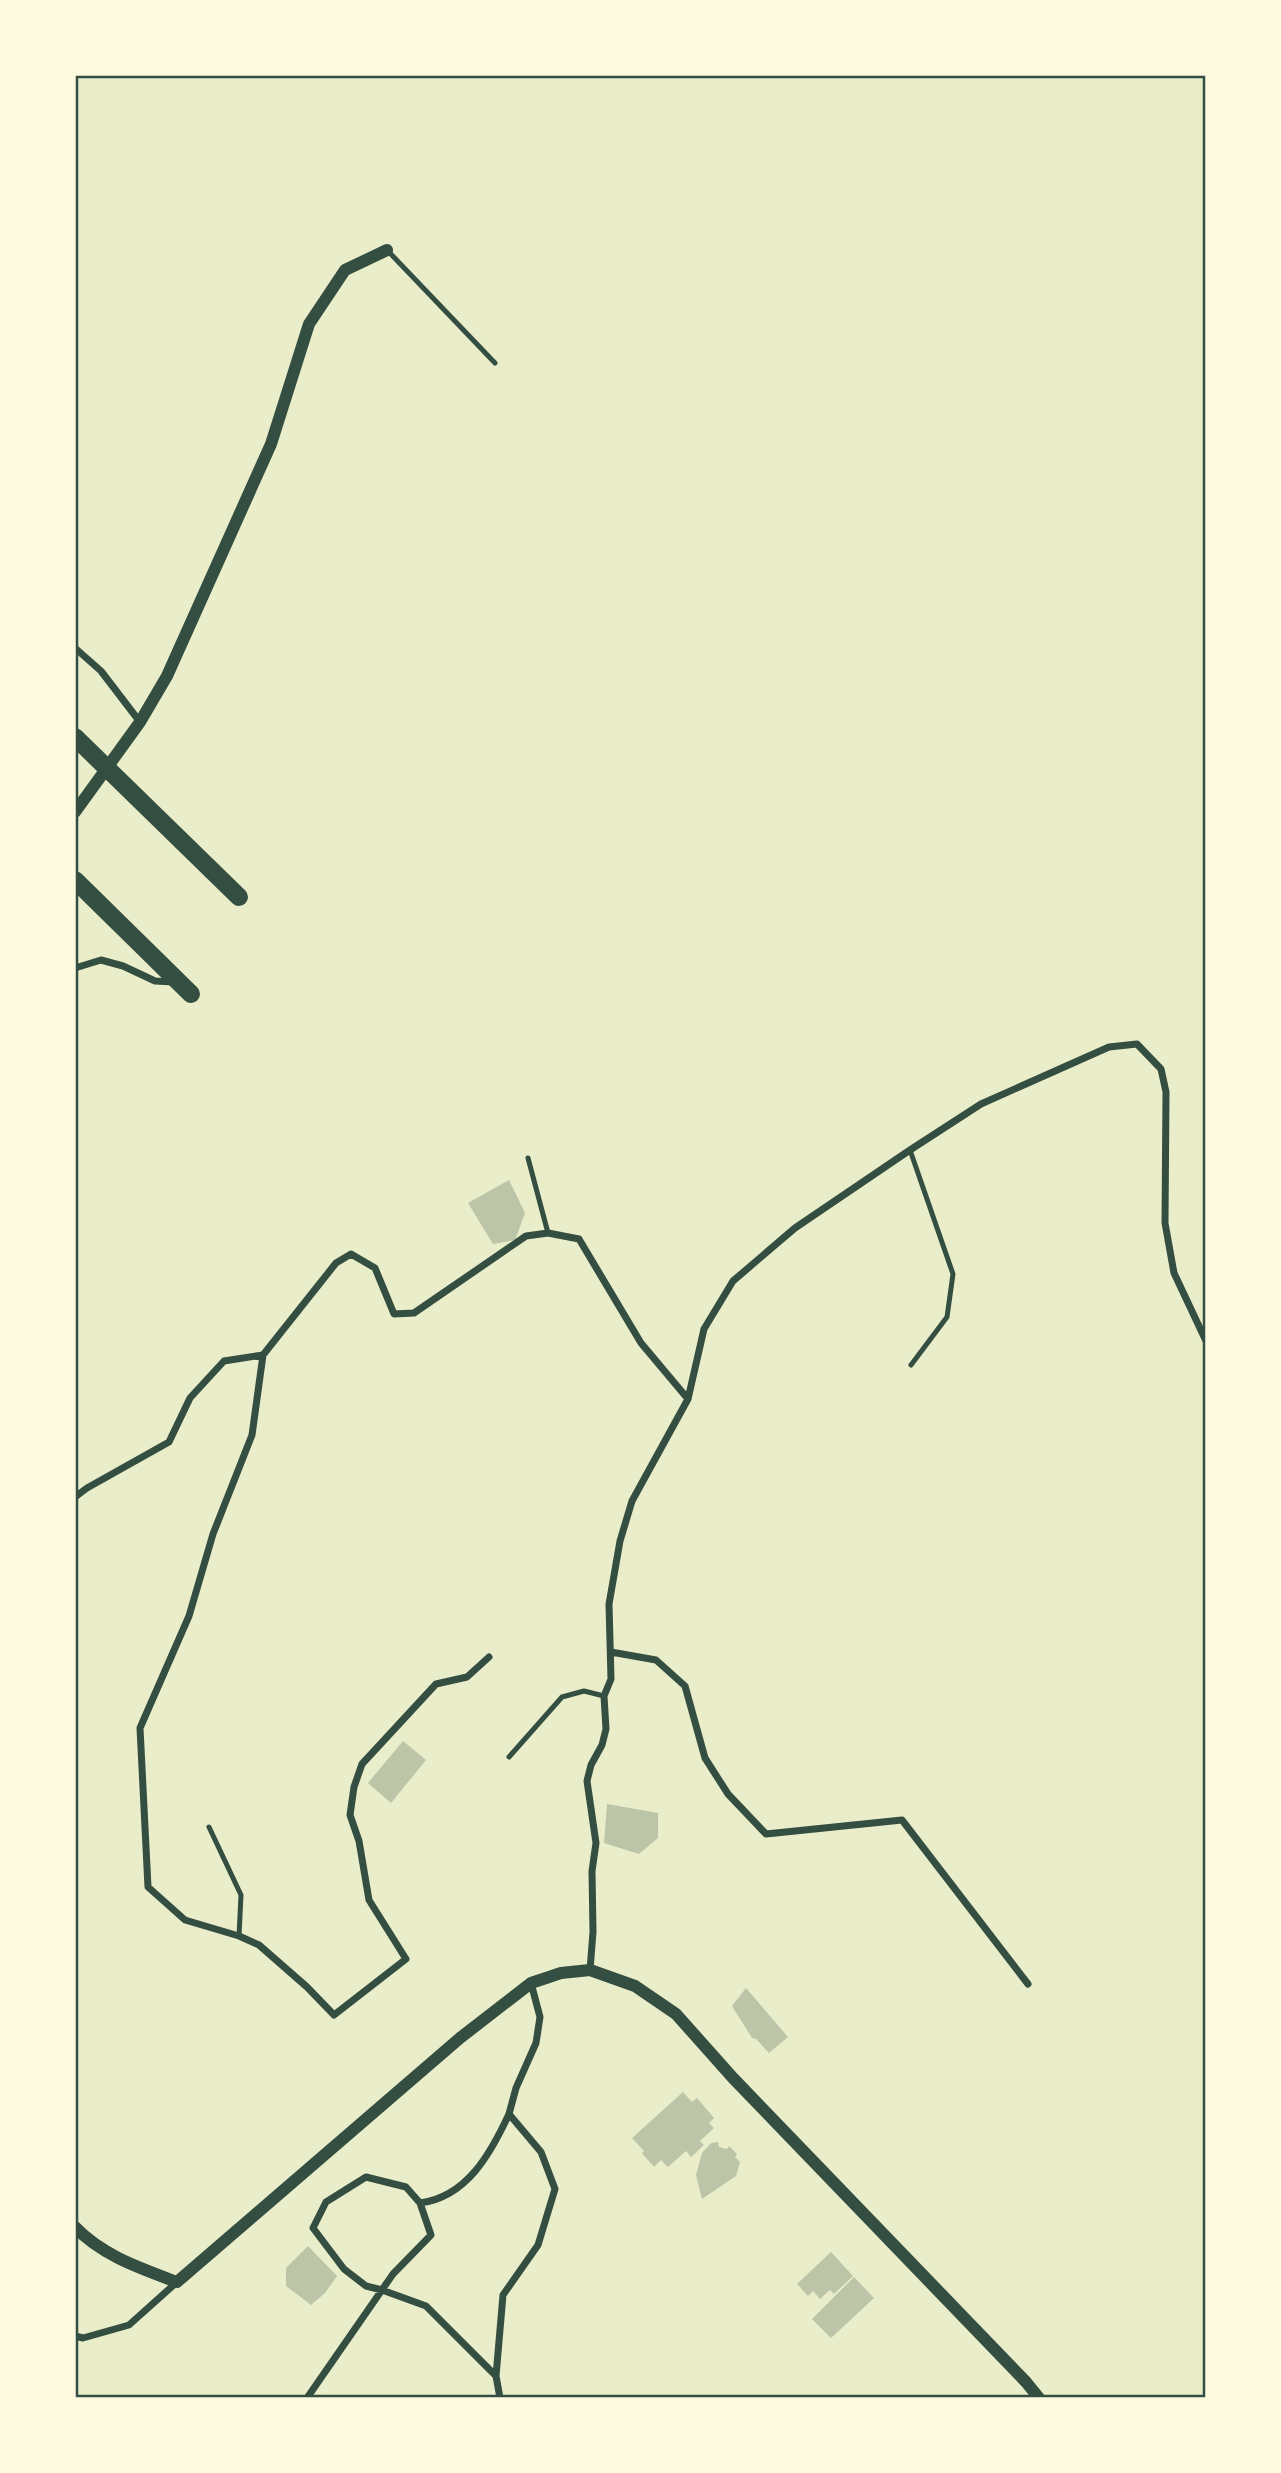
<svg xmlns="http://www.w3.org/2000/svg" width="1281" height="2473" font-family="Rubik,sans-serif">
	<style>
		.building { fill: #bcc5a7 }
		.lines { fill: none; stroke-linecap: round; stroke-linejoin: round }
		.service { stroke: #344e41; stroke-width: 5 }
		.minor { stroke: #344e41; stroke-width: 7 }
		.tertiary { stroke: #344e41; stroke-width: 12 }
		.primary { stroke: #344e41; stroke-width: 18 }
		.neatline { fill: none; stroke: #344e41; stroke-width: 2.5 }
	</style>
	<rect width="100%" height="100%" fill="#e9edc9"/>
	<!-- building -->
	<path class="building" d="M509 1180 525 1213 515 1240 493 1244 468 1203Z
		M403 1741 426 1760 391 1803 368 1783Z
		M607 1804 658 1813V1838L639 1854 604 1843Z
		M746 1988 788 2037 769 2053 756 2039 752 2038 732 2006Z
		M683 2092 692 2102 697 2098 714 2118 709 2123 714 2128 700 2141 704 2145 691 2157 686 2151 668 2167 661 2160 654 2167 642 2153 644 2151 632 2138Z
		M718 2142 719 2147 727 2149 729 2146 737 2154 735 2157 740 2162 736 2176 702 2199 696 2175 702 2153 711 2143Z
		M308 2246 337 2276 325 2293 311 2305 286 2286V2268Z
		M831 2252 853 2276 834 2294 830 2290 820 2299 813 2291 808 2296 797 2284Z
		M854 2277 874 2298 831 2338 812 2319Z"/>
	<g class="lines">
		<!-- service -->
		<path class="service" d="M387 250 495 363
			M910 1150 953 1274 947 1317 911 1365
			M528 1158 548 1233
			M509 1757 562 1697 584 1691 604 1696
			M209 1827 241 1895 239 1936"/>
		<!-- minor -->
		<path class="minor" d="M75 648 101 671 140 722
			M75 968 101 960 123 966 155 981 174 982
			M75 1497 87 1488 169 1442 190 1398 224 1361 263 1355
			M611 1652 656 1660 685 1686 705 1758 728 1794 766 1834 902 1820 1028 1984
			M489 1657 467 1677 436 1684 362 1764 354 1787 350 1815 359 1841 369 1900 406 1959 334 2015 307 1987 259 1945 239 1936 185 1920 148 1887 140 1728 189 1616 213 1534 252 1435 263 1355 336 1263 351 1254 375 1268 394 1314 414 1313 526 1236 548 1233 579 1239 641 1343 688 1399
			M590 1970 593 1932 592 1871 596 1843 587 1781 591 1765 602 1745 606 1729 604 1696 611 1679 609 1604 620 1541 632 1501 688 1399 704 1329 733 1281 795 1228 910 1150 981 1104 1109 1047 1137 1044 1161 1069 1166 1092 1165 1223 1174 1273 1206 1341
			M75 2336 83 2338 129 2325 177 2282
			M496 2376 426 2306 382 2290 366 2286 344 2269 313 2228 326 2202 366 2177 406 2187 420 2203C467 2197 491 2153 509 2114
			M307 2398 393 2274 431 2235 420 2203
			M500 2398 496 2376 503 2295 538 2245 555 2189 541 2152 509 2114 516 2088 536 2043 540 2017 531 1983"/>
		<!-- tertiary -->
		<path class="tertiary" d="M75 812 140 722 167 676 271 444 309 324 345 270 387 250
			M75 2227C103 2256 140 2268 177 2282L460 2038 531 1983 561 1973 590 1970 635 1986 676 2014 733 2078 1026 2382 1039 2398"/>
		<!-- primary -->
		<path class="primary" d="M75 737 239 897
			M75 880 191 994"/>
	</g>
	<!-- border -->
	<rect width="1281" height="2473" fill="none" stroke="#fefae0" stroke-width="154"/>
	<rect x="77" y="77" width="1127" height="2319" class="neatline"/>
</svg>
